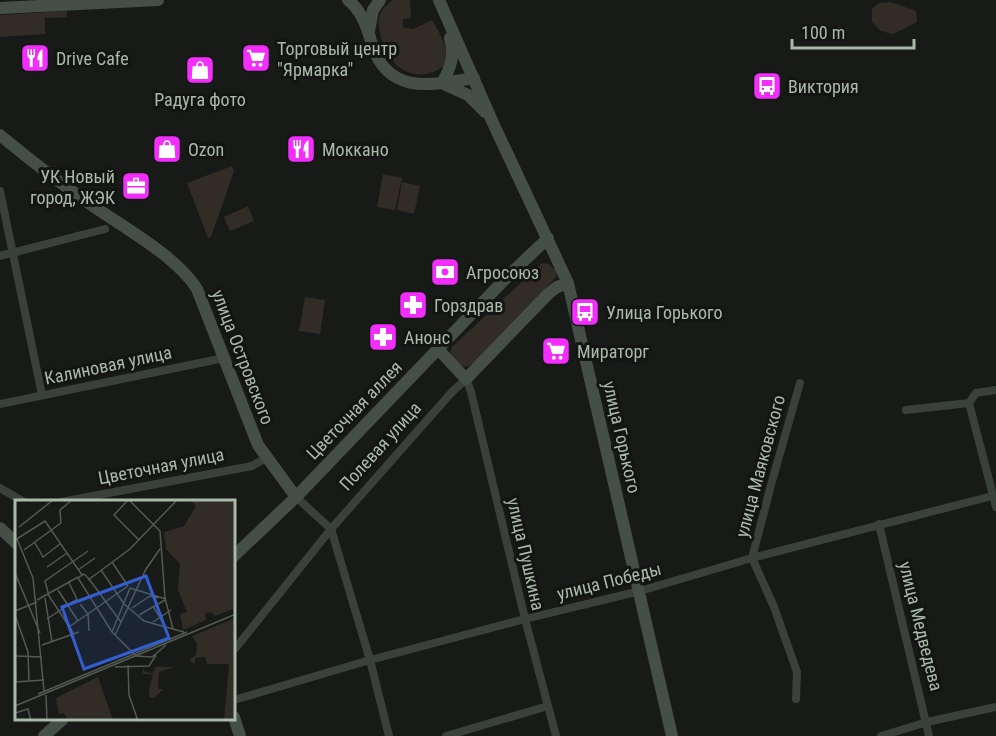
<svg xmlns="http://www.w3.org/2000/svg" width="996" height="736" font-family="'Roboto Condensed',sans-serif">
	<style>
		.green { fill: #322c27 }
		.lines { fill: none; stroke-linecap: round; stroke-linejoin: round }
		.street { stroke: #3a413b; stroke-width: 8 }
		.secondary { stroke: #464f47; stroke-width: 12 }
		.labels { text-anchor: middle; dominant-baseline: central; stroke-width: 6; stroke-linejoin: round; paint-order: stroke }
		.poi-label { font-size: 18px; fill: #a9baa9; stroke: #131513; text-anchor: start }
		.street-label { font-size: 18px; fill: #a9baa9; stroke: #131513 }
		.inset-road { fill: none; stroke: #525a52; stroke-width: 1.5 }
		.view { fill: #325ed1; fill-opacity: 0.15; stroke: #325ed1; stroke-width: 3 }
		.inset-edge { fill: none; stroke: #a9baa9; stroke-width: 3 }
	</style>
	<rect width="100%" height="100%" fill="#181a18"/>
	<!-- green -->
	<path class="green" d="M393 0H410L411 18 403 19V28L413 29 432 20C440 35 451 48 444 66 416 86 388 68 381 37 379 30 377 21 380 14 382 8 388 4 393 0Z
		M890 2 916 11 917 22 893 34 881 31 872 22V9L879 3Z
		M67 11V17L45 18V34L0 37V15Z
		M232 166 234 171 211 237 208 238 187 183Z
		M383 174 402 178 395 210 377 207Z
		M402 182 420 186 414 214 397 210Z
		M248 206 254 221 230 231 224 217Z
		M542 263 549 264 557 272 556 277 472 365 464 367 456 361 450 353 452 347Z
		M305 297 325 300 320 334 299 331Z"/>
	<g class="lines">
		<!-- street -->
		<path class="street" d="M0 191 42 395
			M0 256 105 229
			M969 403 996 507
			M0 404 224 358
			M906 410 969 403 976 393 996 390
			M0 488 24 502
			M296 497 331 529 370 660 389 736
			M61 502 252 466 266 458
			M879 524 929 736
			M234 650 331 529 451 393 466 379 471 392 525 619 556 736
			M796 699 797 672 774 607 752 558 771 485 800 383
			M234 700 370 660 525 619 640 591 752 558 992 496
			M446 736 548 706
			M881 736 927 722 996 707"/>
		<!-- secondary -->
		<path class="secondary" d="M348 0C362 11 367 28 372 44 388 96 432 85 474 78
			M439 0 493 123 568 283 672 736
			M0 8 158 0
			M369 31 373 10 380 0
			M442 83C451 67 455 56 450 38
			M444 84 468 95 485 112
			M0 135C30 160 61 184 93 206 125 228 177 257 197 289L258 445 296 497
			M438 349 466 379 549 293 557 287 568 283
			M0 528 16 543
			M234 556 296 497 509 275 548 238
			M234 717 240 736
			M44 736 62 720"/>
	</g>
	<!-- icons -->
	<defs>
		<g id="restaurant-square" transform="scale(1.5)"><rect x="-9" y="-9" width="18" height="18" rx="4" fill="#f32dfc" stroke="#131513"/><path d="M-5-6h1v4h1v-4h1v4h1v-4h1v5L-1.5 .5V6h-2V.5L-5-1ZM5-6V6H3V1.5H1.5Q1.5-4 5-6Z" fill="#fff"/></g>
		<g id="supermarket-square" transform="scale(1.5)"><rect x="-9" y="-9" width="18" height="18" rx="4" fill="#f32dfc" stroke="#131513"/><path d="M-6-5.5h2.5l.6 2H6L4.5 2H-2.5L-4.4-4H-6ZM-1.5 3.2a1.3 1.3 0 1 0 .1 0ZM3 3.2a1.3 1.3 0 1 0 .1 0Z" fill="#fff"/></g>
		<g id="shop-square" transform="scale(1.5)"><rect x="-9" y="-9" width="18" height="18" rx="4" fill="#f32dfc" stroke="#131513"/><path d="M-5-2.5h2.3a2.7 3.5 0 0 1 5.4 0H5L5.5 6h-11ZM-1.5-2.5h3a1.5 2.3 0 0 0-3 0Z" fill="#fff"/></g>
		<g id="bus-square" transform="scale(1.5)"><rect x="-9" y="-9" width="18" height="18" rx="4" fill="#f32dfc" stroke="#131513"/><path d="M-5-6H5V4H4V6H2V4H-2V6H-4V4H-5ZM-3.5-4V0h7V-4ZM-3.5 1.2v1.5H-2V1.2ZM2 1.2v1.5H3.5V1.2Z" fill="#fff"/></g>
		<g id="office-square" transform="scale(1.5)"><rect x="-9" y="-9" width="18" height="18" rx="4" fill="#f32dfc" stroke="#131513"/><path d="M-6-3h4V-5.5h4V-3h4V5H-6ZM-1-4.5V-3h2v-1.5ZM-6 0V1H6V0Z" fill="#fff"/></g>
		<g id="bank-square" transform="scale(1.5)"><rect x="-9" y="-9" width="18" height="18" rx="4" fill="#f32dfc" stroke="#131513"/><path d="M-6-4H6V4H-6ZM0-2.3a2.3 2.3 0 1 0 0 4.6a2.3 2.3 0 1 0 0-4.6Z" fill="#fff"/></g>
		<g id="pharmacy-square" transform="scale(1.5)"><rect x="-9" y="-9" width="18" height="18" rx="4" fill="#f32dfc" stroke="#131513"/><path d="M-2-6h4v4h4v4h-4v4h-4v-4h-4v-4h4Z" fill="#fff"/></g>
	</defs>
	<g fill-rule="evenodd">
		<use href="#restaurant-square" x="35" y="58"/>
		<use href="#supermarket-square" x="256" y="58"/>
		<use href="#shop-square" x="200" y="70"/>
		<use href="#bus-square" x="767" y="86"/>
		<use href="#shop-square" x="167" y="149"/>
		<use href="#restaurant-square" x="301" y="149"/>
		<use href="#office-square" x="136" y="186"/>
		<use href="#bank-square" x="445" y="272"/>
		<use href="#pharmacy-square" x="413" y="305"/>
		<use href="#bus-square" x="585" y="312"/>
		<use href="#pharmacy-square" x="383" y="337"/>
		<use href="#supermarket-square" x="556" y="351"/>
	</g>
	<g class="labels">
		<!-- poi labels -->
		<g class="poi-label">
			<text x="277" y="48">Торговый центр<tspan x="277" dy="21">"Ярмарка"</tspan></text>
			<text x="56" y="58">Drive Cafe</text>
			<text x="788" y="86">Виктория</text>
			<text x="200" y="99" text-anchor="middle">Радуга фото</text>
			<text x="188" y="149">Ozon</text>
			<text x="322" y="149">Моккано</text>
			<text x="115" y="176" text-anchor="end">УК Новый<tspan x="115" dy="21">город, ЖЭК</tspan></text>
			<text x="466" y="272">Агросоюз</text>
			<text x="434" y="305">Горздрав</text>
			<text x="606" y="312">Улица Горького</text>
			<text x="404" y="337">Анонс</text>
			<text x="577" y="351">Мираторг</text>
		</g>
		<!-- street labels -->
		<g class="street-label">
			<text transform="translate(243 357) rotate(69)">улица Островского</text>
			<text transform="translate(108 365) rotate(-12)">Калиновая улица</text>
			<text transform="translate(354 410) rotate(-46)">Цветочная аллея</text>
			<text transform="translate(622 437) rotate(77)">улица Горького</text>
			<text transform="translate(380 446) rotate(-48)">Полевая улица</text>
			<text transform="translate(161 466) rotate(-11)">Цветочная улица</text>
			<text transform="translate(760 466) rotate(-75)">улица Маяковского</text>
			<text transform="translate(526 554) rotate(77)">улица Пушкина</text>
			<text transform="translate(609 581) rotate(-14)">улица Победы</text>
			<text transform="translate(921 626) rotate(76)">улица Медведева</text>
		</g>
	</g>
	<!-- overview -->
	<g transform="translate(15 500)">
		<rect width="220" height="220" fill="#181a18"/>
		<path d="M175 0H220V108L200 116 196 112 190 113 191 120 168 130 165 114 172 112 163 90 165 64 151 49 149 32 169 26 181 6ZM220 118V220H209L214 164H192L190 157 180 158V164L174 160 181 155 182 144 177 136ZM141 167H159L144 172 143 189H148L139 198 135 197 134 190 138 174H128V168L130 172 138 173ZM83 177 98 220H53L49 213 44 214 41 198Z" fill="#322c27"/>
		<path class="inset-road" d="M113 0 99 15 124 40M114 0 145 31 150 98 158 129M4 27 38 0M2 39 18 78 29 191M0 40 30 21 67 75M20 43 28 57 45 44M9 50 46 23 45 10 57 0M97 62 113 86M32 67 52 53M63 70 80 58M86 70 109 104 129 121 169 132M0 73 25 133M74 79 106 122M74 79 69 74 63 78 97 132 121 156 137 157 151 145M73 80 115 49 162 0M115 88 151 99M43 90 63 121M30 98 37 142M22 100 63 77M65 104 73 114 74 131M138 106 150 126M117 108 135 96 143 98M0 111 22 102M0 115 13 152 14 181M124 115 150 100M32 119 62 99 54 83M138 122 156 110M54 127 113 86M97 132 115 88M59 134 34 96 30 81 73 51M100 135 131 69 145 49M27 145 64 132M0 154 1 182M1 156 27 157M113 165 114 195 123 221M100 167 134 166 141 155M0 182 29 180M23 194 172 132M31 195 32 221M0 206 221 114M0 213 13 209 16 221"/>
		<path class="view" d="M131 76 154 138 69 169 47 107Z"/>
		<rect width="220" height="220" class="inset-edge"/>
	</g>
	<!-- scale -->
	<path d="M792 39v9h122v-9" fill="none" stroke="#a9baa9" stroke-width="3"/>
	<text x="801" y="39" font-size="18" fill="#a9baa9" stroke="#131513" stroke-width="4.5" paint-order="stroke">100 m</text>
</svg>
